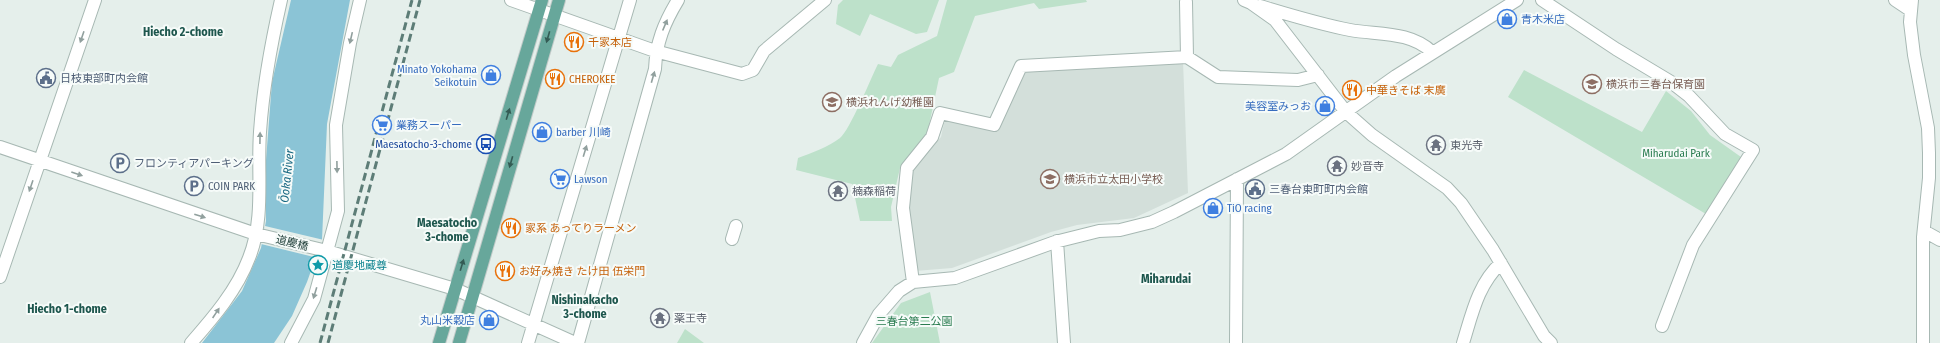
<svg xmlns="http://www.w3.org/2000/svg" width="1940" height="343" font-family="'Fira Sans Condensed','Noto Sans JP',sans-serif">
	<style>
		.built { fill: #d3dfda }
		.green { fill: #bde1ca }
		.water { fill: #8bc4d6 }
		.pier { fill: #e5efeb }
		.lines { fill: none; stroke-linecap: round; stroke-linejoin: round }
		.minor-casing { stroke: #a7b8b3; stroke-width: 14 }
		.major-casing { stroke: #c1cac8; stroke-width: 14 }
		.minor { stroke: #fff; stroke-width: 12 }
		.major { stroke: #67a79b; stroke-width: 12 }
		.rail { stroke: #5d7d77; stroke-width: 3; stroke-dasharray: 8 4; stroke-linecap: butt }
		.oneway { fill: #91a09e }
		.oneway2 { fill: #345b54 }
		.labels { text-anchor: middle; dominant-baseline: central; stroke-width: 4; stroke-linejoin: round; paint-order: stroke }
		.shop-label { font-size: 11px; fill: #366cbe; stroke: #f6fbf9; text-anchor: start }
		.food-label { font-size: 11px; fill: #c56008; stroke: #f6fbf9; text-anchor: start }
		.service-label { font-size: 11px; fill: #4e5e75; stroke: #f6fbf9; text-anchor: start }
		.education-label { font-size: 11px; fill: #785e54; stroke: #f6fbf9; text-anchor: start }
		.transit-label { font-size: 11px; fill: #164399; stroke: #f6fbf9; text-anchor: end }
		.worship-label { font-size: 11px; fill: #5b616d; stroke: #f6fbf9; text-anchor: start }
		.park-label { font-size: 11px; fill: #2a7c50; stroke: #f6fbf9 }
		.street-label { font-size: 11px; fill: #23423c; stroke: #f6fbf9 }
		.culture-label { font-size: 11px; fill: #0d838f; stroke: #f6fbf9; text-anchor: start }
		.neighbourhood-label { font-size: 12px; font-weight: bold; fill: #1d564d; stroke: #f6fbf9 }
		.water-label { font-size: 12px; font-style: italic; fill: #186882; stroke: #f6fbf9 }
	</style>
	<rect width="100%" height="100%" fill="#e5efeb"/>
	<!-- built -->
	<path class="built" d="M1183 61 1188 193 1134 218 1077 225 1051 232 952 268 915 271 907 203 914 165 941 137 944 123 949 120 997 132 1007 106 1025 70Z"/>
	<!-- green -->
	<path class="green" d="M843 0H939L927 32 916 34 870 14 860 36 836 24 838 5Z
		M947 0H1086L1087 2 1039 9 1034 3 975 16 954 72 939 78 927 135 900 168 891 207 892 221H860L852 184 796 170 798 158C812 153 828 147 840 138 850 130 871 78 878 64L891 67 898 55 937 36Z
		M1524 70 1642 132 1666 91 1691 111 1710 135 1741 157 1706 214 1508 97Z
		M930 292 940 343H872L901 303Z
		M685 329 704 343H677Z"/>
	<!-- water -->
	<path class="water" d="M291 0H350L327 124 322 240 307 282 292 316 274 343H202L242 291 261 248 266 221 265 173 272 82Z"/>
	<!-- pier -->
	<path class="pier" d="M265 226 324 240 318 258 261 244Z"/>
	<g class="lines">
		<!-- minor casing -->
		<g class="minor-casing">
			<path id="minor" d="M511 0 655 51 742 74 753 70 764 51 825 0
				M1244 0 1251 3 1275 20 1346 112 1372 135 1447 188 1461 203 1493 250 1544 336 1551 343
				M1542 0 1616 49 1671 82 1689 96 1725 134 1753 150 1693 245 1662 326
				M1895 0 1910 10
				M1912 0 1910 22 1914 55 1928 128 1929 153V178L1923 237V343
				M1186 2 1187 57
				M1260 6C1290 15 1319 24 1350 30 1378 35 1410 31 1432 52
				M0 147 256 234 327 251 455 289 575 343
				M1924 231 1940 240
				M732 239 736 226
				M1057 241 1064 343
				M0 277 95 0
				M913 282 903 208 907 168 932 137 940 113 994 125 1021 66 1187 57 1218 77 1298 80 1318 75
				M191 343C213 318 237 290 249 258 265 218 257 174 260 132 263 87 271 44 281 0
				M291 343 314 299 338 211 336 125 350 43 360 0
				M528 343 630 0
				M578 343 655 69C656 43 664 23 678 0
				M863 343 879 314 899 291 913 282 955 278 1055 242 1099 231 1120 230 1152 222 1174 212 1286 154 1396 76 1517 0
				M1236 343 1237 179
				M1463 343C1472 314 1478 284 1501 263"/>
		</g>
		<!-- major casing -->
		<g class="major-casing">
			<path id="major" d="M439 343 542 0
				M459 343 559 0"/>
		</g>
		<!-- minor -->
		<use href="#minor" class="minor"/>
		<!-- major -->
		<use href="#major" class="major"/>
		<!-- rail -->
		<path class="rail" d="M320 343 412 0
			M328 343 420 0"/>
	</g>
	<!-- one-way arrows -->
	<defs><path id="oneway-solid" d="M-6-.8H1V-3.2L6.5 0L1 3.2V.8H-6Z"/></defs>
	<g class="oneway">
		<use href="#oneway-solid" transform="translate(665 25) rotate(-67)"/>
		<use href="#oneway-solid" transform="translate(82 37) rotate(109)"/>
		<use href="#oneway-solid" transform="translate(351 38) rotate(103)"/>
		<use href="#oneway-solid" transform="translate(653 77) rotate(-74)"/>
		<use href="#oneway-solid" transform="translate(260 138) rotate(-89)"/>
		<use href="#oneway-solid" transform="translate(585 151) rotate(-73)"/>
		<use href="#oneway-solid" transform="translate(337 167) rotate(89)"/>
		<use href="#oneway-solid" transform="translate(77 174) rotate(19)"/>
		<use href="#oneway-solid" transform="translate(31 186) rotate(109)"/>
		<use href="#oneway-solid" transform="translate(200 216) rotate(18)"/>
		<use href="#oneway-solid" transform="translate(315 293) rotate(107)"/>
		<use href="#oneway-solid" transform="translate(216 313) rotate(-56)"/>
	</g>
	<g class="oneway2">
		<use href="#oneway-solid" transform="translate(548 37) rotate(106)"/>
		<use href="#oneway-solid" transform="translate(508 114) rotate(-73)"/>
		<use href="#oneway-solid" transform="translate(511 162) rotate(106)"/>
		<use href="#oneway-solid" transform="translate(462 265) rotate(-73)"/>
	</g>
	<!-- icons -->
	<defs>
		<g id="shop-ring" transform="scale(1)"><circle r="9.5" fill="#f6fbf9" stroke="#3f7fe0" stroke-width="1.5"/><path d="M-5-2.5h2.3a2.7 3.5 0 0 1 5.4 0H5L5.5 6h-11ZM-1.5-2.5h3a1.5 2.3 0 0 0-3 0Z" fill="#3f7fe0"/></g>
		<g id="restaurant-ring" transform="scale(1)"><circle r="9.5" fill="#f6fbf9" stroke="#e8710a" stroke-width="1.5"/><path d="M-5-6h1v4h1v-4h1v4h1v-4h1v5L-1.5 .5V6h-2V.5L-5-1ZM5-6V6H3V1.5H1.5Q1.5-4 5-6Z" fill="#e8710a"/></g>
		<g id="civic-ring" transform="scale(1)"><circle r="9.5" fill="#f6fbf9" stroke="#5c6f8a" stroke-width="1.5"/><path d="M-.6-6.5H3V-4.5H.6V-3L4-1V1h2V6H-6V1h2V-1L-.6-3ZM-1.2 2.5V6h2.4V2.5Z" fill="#5c6f8a"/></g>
		<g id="school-ring" transform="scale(1)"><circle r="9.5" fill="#f6fbf9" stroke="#8d6e63" stroke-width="1.5"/><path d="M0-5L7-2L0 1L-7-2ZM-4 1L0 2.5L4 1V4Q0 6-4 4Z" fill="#8d6e63"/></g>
		<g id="supermarket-ring" transform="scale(1)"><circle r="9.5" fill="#f6fbf9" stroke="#3f7fe0" stroke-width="1.5"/><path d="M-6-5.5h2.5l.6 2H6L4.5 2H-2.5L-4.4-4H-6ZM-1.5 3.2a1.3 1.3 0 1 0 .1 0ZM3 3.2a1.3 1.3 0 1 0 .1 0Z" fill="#3f7fe0"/></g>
		<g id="bus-ring" transform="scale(1)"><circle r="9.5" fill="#f6fbf9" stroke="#1a4fb4" stroke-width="1.5"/><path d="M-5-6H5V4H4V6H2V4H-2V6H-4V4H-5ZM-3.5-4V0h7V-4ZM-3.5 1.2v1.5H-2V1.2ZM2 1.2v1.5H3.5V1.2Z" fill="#1a4fb4"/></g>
		<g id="temple-ring" transform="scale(1)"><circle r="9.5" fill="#f6fbf9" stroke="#6b7280" stroke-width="1.5"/><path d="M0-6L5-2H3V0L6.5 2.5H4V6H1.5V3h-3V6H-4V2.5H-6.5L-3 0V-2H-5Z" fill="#6b7280"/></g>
		<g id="parking-ring" transform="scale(1)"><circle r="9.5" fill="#f6fbf9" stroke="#5c6f8a" stroke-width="1.5"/><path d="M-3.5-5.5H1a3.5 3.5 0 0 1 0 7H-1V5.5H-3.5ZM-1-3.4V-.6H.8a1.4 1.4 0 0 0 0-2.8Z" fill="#5c6f8a"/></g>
		<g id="sight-ring" transform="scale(1)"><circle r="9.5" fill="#f6fbf9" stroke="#0f9aa8" stroke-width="1.5"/><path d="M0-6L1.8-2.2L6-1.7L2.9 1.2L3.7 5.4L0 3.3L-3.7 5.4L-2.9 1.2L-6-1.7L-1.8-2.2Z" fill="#0f9aa8"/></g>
	</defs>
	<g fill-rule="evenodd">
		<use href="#shop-ring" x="1507" y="19"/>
		<use href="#restaurant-ring" x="574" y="42"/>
		<use href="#shop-ring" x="491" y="75"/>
		<use href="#civic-ring" x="46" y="78"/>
		<use href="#restaurant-ring" x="555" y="79"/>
		<use href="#school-ring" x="1592" y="84"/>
		<use href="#restaurant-ring" x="1352" y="90"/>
		<use href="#school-ring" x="832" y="102"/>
		<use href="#shop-ring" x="1325" y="106"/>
		<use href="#supermarket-ring" x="382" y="125"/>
		<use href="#shop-ring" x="542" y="132"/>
		<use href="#bus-ring" x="486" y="144"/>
		<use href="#temple-ring" x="1436" y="145"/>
		<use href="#parking-ring" x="120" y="163"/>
		<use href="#temple-ring" x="1337" y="166"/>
		<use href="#supermarket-ring" x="560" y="179"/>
		<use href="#school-ring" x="1050" y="179"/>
		<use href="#parking-ring" x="194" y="186"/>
		<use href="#civic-ring" x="1255" y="189"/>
		<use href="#temple-ring" x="838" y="191"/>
		<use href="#shop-ring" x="1213" y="208"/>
		<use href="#restaurant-ring" x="511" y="228"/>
		<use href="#sight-ring" x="318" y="265"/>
		<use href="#restaurant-ring" x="505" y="271"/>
		<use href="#temple-ring" x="660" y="318"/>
		<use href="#shop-ring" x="489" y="320"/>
	</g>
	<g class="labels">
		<!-- shop labels -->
		<g class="shop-label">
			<text x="1521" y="19">青木米店</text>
			<text x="477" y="69" text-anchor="end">Minato Yokohama<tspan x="477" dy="13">Seikotuin</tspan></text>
			<text x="1311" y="106" text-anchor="end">美容室みっお</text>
			<text x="396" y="125">業務スーパー</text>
			<text x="556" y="132">barber 川崎</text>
			<text x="574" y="179">Lawson</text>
			<text x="1227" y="208">TiO racing</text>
			<text x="475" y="320" text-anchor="end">丸山米穀店</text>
		</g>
		<!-- food labels -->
		<g class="food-label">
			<text x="588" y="42">千家本店</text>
			<text x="569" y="79">CHEROKEE</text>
			<text x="1366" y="90">中華きそば 末廣</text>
			<text x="525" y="228">家系 あってりラーメン</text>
			<text x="519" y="271">お好み焼き たけ田 伍栄門</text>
		</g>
		<!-- service labels -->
		<g class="service-label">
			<text x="60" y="78">日枝東部町内会館</text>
			<text x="134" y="163">フロンティアパーキング</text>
			<text x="208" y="186">COIN PARK</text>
			<text x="1269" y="189">三春台東町町内会館</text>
		</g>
		<!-- education labels -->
		<g class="education-label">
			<text x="1606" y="84">横浜市三春台保育園</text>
			<text x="846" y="102">横浜れんげ幼稚園</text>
			<text x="1064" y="179">横浜市立太田小学校</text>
		</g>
		<!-- transit labels -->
		<g class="transit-label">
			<text x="472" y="144">Maesatocho-3-chome</text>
		</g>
		<!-- worship labels -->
		<g class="worship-label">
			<text x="1450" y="145">東光寺</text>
			<text x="1351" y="166">妙音寺</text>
			<text x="852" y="191">楠森稲荷</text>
			<text x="674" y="318">薬王寺</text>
		</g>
		<!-- park labels -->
		<g class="park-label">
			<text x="1676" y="153">Miharudai Park</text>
			<text x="914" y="321">三春台第二公園</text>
		</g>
		<!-- street labels -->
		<g class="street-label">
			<text transform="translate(292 243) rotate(14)">道慶橋</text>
		</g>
		<!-- culture labels -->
		<g class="culture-label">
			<text x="332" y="265">道慶地蔵尊</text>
		</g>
		<!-- neighbourhood labels -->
		<g class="neighbourhood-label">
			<text x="183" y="32">Hiecho 2-chome</text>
			<text x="447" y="223">Maesatocho<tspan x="447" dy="14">3-chome</tspan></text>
			<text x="1166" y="279">Miharudai</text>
			<text x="585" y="300">Nishinakacho<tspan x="585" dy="14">3-chome</tspan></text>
			<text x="67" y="309">Hiecho 1-chome</text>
		</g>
		<!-- water labels -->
		<g class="water-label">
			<text transform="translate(287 176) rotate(-84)">Ōoka River</text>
		</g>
	</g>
</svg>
